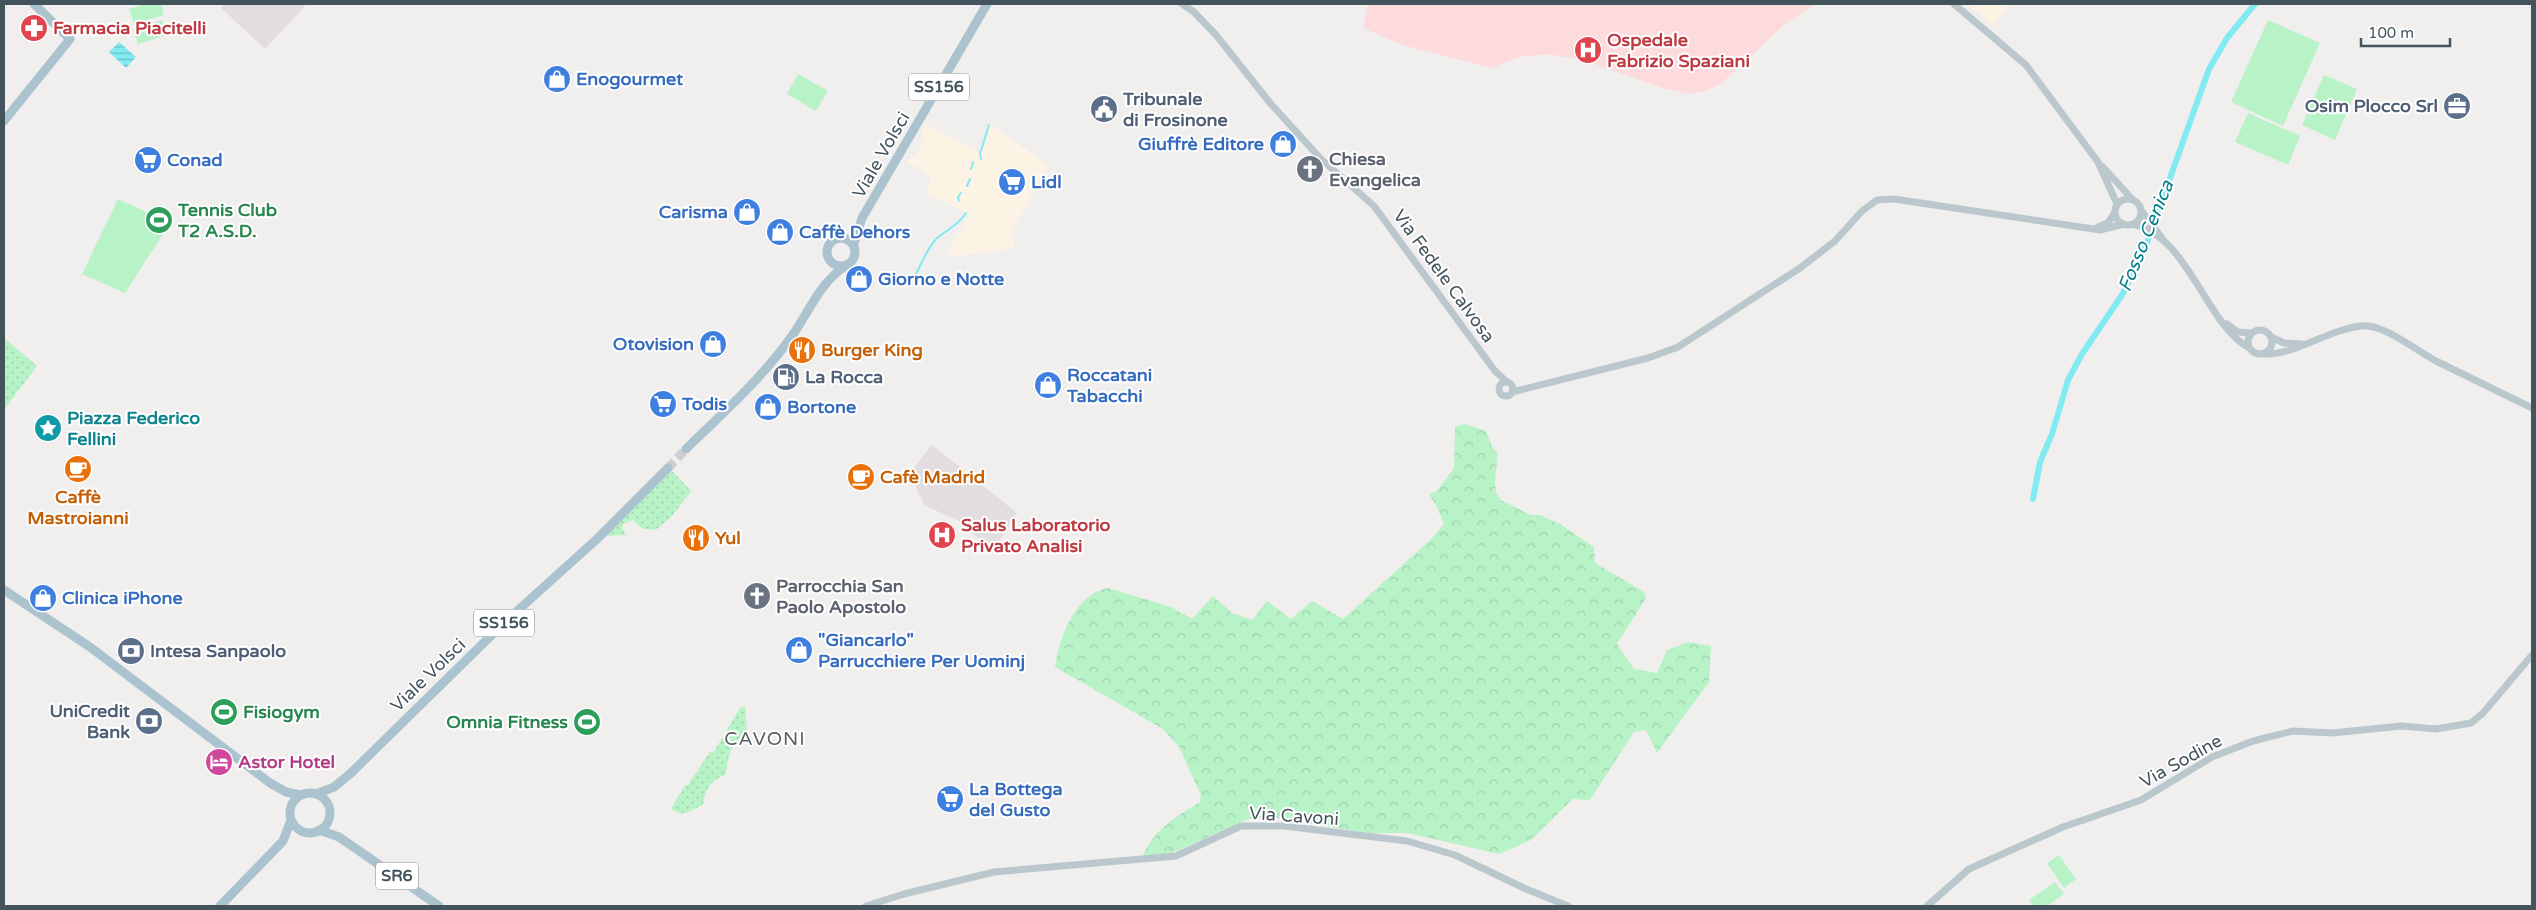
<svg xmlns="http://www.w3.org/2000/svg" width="2536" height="910" font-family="'Varela Round',sans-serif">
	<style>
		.commercial { fill: #fdf3e5 }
		.education { fill: #e2dee0 }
		.medical { fill: #fddbdd }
		.forest { fill: url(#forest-crowns) }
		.park { fill: url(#park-dots) }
		.pitch { fill: #b8f2c7 }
		.water { fill: url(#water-rules) }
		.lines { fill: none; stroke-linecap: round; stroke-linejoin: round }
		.stream { stroke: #81eaf3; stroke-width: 2 }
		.canal { stroke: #81eaf3; stroke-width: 6 }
		.major-tunnel { stroke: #cecfd1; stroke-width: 9; stroke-dasharray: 9 4.5; stroke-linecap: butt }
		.minor { stroke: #bac8ce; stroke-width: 7 }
		.major { stroke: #abc2cf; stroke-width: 9 }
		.labels { text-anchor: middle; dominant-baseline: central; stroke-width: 4; stroke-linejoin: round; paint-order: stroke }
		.shield { fill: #fff; stroke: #7c878e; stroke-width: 1 }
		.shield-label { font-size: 16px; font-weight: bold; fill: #44545d }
		.health-label { font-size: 18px; font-weight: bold; fill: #be3a42; stroke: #fff; text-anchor: start }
		.shop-label { font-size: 18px; font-weight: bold; fill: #366cbe; stroke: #fff; text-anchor: start }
		.service-label { font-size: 18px; font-weight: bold; fill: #4e5e75; stroke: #fff; text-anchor: start }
		.street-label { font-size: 18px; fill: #44545d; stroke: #fff }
		.worship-label { font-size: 18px; font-weight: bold; fill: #5b616d; stroke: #fff; text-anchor: start }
		.leisure-label { font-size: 18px; font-weight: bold; fill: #27864d; stroke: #fff; text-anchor: start }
		.food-label { font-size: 18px; font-weight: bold; fill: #c56008; stroke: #fff; text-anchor: start }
		.culture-label { font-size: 18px; font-weight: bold; fill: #0d838f; stroke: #fff; text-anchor: start }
		.hotel-label { font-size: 18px; font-weight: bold; fill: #b23c85; stroke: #fff; text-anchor: start }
		.water-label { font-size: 19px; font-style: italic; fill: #04808b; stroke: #fff }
		.neighbourhood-label { font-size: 19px; letter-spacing: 1px; fill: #5a5f63; stroke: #fff }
	</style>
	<defs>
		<pattern id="forest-crowns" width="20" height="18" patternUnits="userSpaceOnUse" patternTransform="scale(1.25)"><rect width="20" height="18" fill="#b8f2c7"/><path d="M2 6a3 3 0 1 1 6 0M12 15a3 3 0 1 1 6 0" fill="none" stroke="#9fd1ad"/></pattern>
		<pattern id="park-dots" width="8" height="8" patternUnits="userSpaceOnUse" patternTransform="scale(1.25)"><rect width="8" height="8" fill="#b8f2c7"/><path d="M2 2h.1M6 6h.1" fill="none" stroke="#9fd1ad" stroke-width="1.8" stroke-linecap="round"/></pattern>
		<pattern id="water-rules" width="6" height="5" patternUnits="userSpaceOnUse" patternTransform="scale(1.25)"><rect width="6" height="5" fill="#81eaf3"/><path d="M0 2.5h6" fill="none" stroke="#6bc0c8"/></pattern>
	</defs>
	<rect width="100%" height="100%" fill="#f1eeee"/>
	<!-- commercial -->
	<path class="commercial" d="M1967 4H2008L1994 26Z
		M925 124 981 153 990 124 1048 165 1012 231 1014 248 951 257 948 251 970 214 926 194 931 176 906 161 915 156 924 139 921 131Z"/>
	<!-- education -->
	<path class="education" d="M225 4H307L265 49 221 8Z
		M932 445 1017 513 992 553 984 547 986 543 964 528 965 524 924 505 910 473Z"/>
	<!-- medical -->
	<path class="medical" d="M1368 4H1815L1784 25 1721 84 1705 91 1691 94 1665 89 1586 61 1565 57 1547 54 1520 57 1491 68 1402 45 1363 28Z"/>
	<!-- forest -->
	<path class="forest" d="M1464 424 1486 431 1492 447 1498 453 1495 481 1496 493 1501 500 1531 515H1540L1560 524 1594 547 1595 563 1644 592 1646 598 1617 644 1634 669 1657 673 1667 650 1688 642 1711 646 1709 682 1657 753 1646 730 1634 732 1590 800 1573 799 1531 840 1499 854 1408 833H1367L1271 817 1248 819 1181 849 1164 855 1142 858C1152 831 1177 816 1200 802L1201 795 1179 747 1163 729 1055 667C1059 638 1075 594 1108 588L1171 607 1192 619 1213 596 1232 613 1252 620 1267 601 1291 619 1312 601 1343 619 1431 539 1444 524 1437 507 1429 494 1437 491 1454 468 1455 427Z"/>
	<!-- park -->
	<path class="park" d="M4 338 37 366 4 410Z
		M672 471 691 491 672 516 657 529C647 531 639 528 633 520L623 524 622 528 626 535 604 536Z
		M745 706 747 730 744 736 735 742 730 752 725 775C710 780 705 790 703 805 690 810 685 818 671 809L685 785H688L710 752 713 753 740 708Z"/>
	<!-- pitch -->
	<path class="pitch" d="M146 4H161L164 15 134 24 129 9Z
		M162 20 167 35 138 44 133 29Z
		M2268 20 2320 43 2283 126 2231 102Z
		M798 74 828 91 816 111 787 94Z
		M2324 75 2357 89 2335 140 2302 125Z
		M2248 113 2300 136 2288 165 2235 142Z
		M118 199 170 223 125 293 82 274Z
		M2059 855 2076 879 2064 888 2047 863Z
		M2055 882 2064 894 2047 906H2033L2029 900Z"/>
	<!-- water -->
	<path class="water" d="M119 42 136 57 126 68 109 52Z"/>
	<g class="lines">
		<!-- stream -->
		<path class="stream" d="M981 159 980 154 989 125
			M971 169 973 162
			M967 186 970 179
			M959 201 958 197 961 193
			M916 274C922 262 927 249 936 239 947 229 958 226 966 213"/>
		<!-- canal -->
		<path class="canal" d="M2033 499 2040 462 2052 434 2068 380 2082 354 2122 295 2145 248 2209 69 2227 38 2255 4"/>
		<!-- major-tunnel -->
		<path class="major-tunnel" d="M668 468 686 449"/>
		<!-- minor -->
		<path class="minor" d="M1182 4 1194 12 1216 35 1271 104 1320 158 1374 206 1495 371 1507 382
			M1954 4 2026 65 2098 162 2117 204
			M2103 167 2133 200
			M2115 212a13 13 0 1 1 26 0a13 13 0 1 1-26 0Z
			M2141 210 2162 238
			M2133 224C2189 237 2205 323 2249 348
			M2098 227 2108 223 2115 212
			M2227 324 2238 332 2251 333
			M2248 342a12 12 0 1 1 24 0a12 12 0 1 1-24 0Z
			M2271 337 2284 343 2302 344
			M2263 354C2297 355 2326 330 2361 326 2383 323 2417 351 2436 361 2468 377 2500 392 2532 408
			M1499 389a7 7 0 1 1 14 0a7 7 0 1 1-14 0Z
			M1512 392 1648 358 1678 347 1800 268 1835 241 1862 211 1877 200 1894 199 2100 230 2124 224
			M866 906 904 894 994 872 1176 856 1241 826H1284L1407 841 1455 855 1526 889 1568 906
			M1927 906 1969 869 2063 827 2141 800 2212 757 2253 741 2293 731 2332 733 2401 726 2436 729 2471 723 2483 713 2532 655"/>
		<!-- major -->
		<path class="major" d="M4 121 70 39 34 4
			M827 252a14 14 0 1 1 28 0a14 14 0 1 1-28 0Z
			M854 244 862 218 987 4
			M686 449C722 414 760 380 789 340 808 315 819 282 847 265
			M4 590 90 647 270 783 286 792 301 795
			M290 813a20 20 0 1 1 40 0a20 20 0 1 1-40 0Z
			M316 794 334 787 351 773 506 621 597 539 668 468
			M319 830 339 837 439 906
			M220 906 283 841 291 820"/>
	</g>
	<!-- icons -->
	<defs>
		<g id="pharmacy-disc" transform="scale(1.4375)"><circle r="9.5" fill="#e0444e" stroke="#fff"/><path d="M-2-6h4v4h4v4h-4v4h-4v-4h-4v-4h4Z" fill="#fff"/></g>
		<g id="hospital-disc" transform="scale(1.4375)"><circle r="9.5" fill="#e0444e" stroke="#fff"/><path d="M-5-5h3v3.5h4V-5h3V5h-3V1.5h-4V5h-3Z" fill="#fff"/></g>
		<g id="shop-disc" transform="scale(1.4375)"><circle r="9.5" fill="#3f7fe0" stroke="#fff"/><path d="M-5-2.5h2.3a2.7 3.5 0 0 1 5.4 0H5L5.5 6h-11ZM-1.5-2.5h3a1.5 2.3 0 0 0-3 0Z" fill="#fff"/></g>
		<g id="office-disc" transform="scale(1.4375)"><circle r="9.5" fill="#5c6f8a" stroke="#fff"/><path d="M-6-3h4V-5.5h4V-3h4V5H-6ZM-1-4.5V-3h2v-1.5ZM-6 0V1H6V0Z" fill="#fff"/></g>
		<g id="civic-disc" transform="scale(1.4375)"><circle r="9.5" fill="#5c6f8a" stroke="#fff"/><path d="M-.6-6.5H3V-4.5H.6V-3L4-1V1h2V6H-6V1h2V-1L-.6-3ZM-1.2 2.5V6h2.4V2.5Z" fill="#fff"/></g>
		<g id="supermarket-disc" transform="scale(1.4375)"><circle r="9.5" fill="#3f7fe0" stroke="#fff"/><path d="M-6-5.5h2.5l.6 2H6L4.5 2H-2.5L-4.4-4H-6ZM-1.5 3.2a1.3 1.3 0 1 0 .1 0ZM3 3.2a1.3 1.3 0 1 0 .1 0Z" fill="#fff"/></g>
		<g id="church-disc" transform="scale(1.4375)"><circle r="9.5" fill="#6b7280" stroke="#fff"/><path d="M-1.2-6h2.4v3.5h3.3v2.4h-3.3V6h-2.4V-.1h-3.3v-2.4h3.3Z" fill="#fff"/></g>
		<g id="stadium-disc" transform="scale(1.4375)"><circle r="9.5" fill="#2e9e5b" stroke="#fff"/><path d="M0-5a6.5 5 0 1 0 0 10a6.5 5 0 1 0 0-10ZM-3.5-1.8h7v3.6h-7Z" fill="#fff"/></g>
		<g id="restaurant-disc" transform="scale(1.4375)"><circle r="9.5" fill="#e8710a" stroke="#fff"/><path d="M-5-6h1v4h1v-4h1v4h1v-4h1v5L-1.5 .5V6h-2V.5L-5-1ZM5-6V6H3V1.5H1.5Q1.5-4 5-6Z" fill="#fff"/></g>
		<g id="fuel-disc" transform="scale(1.4375)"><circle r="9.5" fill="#5c6f8a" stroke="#fff"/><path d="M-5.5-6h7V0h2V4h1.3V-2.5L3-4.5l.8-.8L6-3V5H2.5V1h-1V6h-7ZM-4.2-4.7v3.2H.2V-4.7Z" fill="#fff"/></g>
		<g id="sight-disc" transform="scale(1.4375)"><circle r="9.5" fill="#0f9aa8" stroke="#fff"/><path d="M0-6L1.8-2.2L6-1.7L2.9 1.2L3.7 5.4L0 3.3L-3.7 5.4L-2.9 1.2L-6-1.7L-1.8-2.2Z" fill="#fff"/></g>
		<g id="cafe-disc" transform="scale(1.4375)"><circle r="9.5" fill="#e8710a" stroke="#fff"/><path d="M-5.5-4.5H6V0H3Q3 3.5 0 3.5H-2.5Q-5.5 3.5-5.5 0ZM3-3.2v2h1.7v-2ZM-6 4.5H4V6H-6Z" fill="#fff"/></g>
		<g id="bank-disc" transform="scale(1.4375)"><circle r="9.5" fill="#5c6f8a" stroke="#fff"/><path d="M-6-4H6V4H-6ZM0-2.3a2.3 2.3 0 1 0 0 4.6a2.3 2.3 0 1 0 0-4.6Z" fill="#fff"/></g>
		<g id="hotel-disc" transform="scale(1.4375)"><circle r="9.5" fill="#d1479c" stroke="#fff"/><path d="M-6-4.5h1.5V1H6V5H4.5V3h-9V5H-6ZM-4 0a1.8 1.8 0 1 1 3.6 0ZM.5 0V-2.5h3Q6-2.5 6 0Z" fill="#fff"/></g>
	</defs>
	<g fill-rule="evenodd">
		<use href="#pharmacy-disc" x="34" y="28"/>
		<use href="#hospital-disc" x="1588" y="50"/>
		<use href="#shop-disc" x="557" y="79"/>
		<use href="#office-disc" x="2457" y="106"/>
		<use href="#civic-disc" x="1104" y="109"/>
		<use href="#shop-disc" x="1283" y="144"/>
		<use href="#supermarket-disc" x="148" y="160"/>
		<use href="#church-disc" x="1310" y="169"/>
		<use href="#supermarket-disc" x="1012" y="182"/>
		<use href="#shop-disc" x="747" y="212"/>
		<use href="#stadium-disc" x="159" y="220"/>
		<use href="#shop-disc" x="780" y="232"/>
		<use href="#shop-disc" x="859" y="279"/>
		<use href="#shop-disc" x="713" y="344"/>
		<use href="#restaurant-disc" x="802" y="350"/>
		<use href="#fuel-disc" x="786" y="377"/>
		<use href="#shop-disc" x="1048" y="385"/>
		<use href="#supermarket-disc" x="663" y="404"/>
		<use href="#shop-disc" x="768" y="407"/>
		<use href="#sight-disc" x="48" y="428"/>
		<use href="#cafe-disc" x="78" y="469"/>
		<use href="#cafe-disc" x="861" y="477"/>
		<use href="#hospital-disc" x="942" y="535"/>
		<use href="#restaurant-disc" x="696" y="538"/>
		<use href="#church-disc" x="757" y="596"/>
		<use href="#shop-disc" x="43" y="598"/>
		<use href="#shop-disc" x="799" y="650"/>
		<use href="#bank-disc" x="131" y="651"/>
		<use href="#stadium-disc" x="224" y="712"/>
		<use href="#bank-disc" x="149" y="721"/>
		<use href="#stadium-disc" x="587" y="722"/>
		<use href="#hotel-disc" x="219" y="762"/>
		<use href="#supermarket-disc" x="950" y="799"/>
	</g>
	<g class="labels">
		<!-- shield labels -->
		<g class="shield">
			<rect x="909" y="73.5" width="60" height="27" rx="4"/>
			<rect x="474" y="609.5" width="60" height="27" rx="4"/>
			<rect x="376" y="862.5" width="42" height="27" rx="4"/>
		</g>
		<g class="shield-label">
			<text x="939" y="87">SS156</text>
			<text x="504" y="623">SS156</text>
			<text x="397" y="876">SR6</text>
		</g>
		<!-- health labels -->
		<g class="health-label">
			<text x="53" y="28">Farmacia Piacitelli</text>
			<text x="1607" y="40">Ospedale<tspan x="1607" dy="21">Fabrizio Spaziani</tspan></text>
			<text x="961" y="525">Salus Laboratorio<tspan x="961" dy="21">Privato Analisi</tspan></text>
		</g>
		<!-- shop labels -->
		<g class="shop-label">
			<text x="576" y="79">Enogourmet</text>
			<text x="1264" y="144" text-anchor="end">Giuffrè Editore</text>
			<text x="167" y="160">Conad</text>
			<text x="1031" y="182">Lidl</text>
			<text x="728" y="212" text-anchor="end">Carisma</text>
			<text x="799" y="232">Caffè Dehors</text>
			<text x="878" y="279">Giorno e Notte</text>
			<text x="694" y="344" text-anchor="end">Otovision</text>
			<text x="1067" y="375">Roccatani<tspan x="1067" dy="21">Tabacchi</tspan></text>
			<text x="682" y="404">Todis</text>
			<text x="787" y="407">Bortone</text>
			<text x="62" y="598">Clinica iPhone</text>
			<text x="818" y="640">"Giancarlo"<tspan x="818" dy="21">Parrucchiere Per Uominj</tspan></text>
			<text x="969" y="789">La Bottega<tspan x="969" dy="21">del Gusto</tspan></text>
		</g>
		<!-- service labels -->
		<g class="service-label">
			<text x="1123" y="99">Tribunale<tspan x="1123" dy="21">di Frosinone</tspan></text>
			<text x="2438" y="106" text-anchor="end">Osim Plocco Srl</text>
			<text x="805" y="377">La Rocca</text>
			<text x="150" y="651">Intesa Sanpaolo</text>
			<text x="130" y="711" text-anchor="end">UniCredit<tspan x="130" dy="21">Bank</tspan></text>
		</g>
		<!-- street labels -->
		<g class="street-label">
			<text transform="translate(881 155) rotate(-60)">Viale Volsci</text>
			<text transform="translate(1444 276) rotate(54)">Via Fedele Calvosa</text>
			<text transform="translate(428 675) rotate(-44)">Viale Volsci</text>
			<text transform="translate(2181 761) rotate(-29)">Via Sodine</text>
			<text transform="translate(1294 816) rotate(4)">Via Cavoni</text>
		</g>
		<!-- worship labels -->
		<g class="worship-label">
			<text x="1329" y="159">Chiesa<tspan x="1329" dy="21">Evangelica</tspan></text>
			<text x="776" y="586">Parrocchia San<tspan x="776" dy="21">Paolo Apostolo</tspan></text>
		</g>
		<!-- leisure labels -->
		<g class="leisure-label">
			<text x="178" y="210">Tennis Club<tspan x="178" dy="21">T2 A.S.D.</tspan></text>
			<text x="243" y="712">Fisiogym</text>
			<text x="568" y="722" text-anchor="end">Omnia Fitness</text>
		</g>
		<!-- food labels -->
		<g class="food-label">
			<text x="821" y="350">Burger King</text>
			<text x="880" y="477">Cafè Madrid</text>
			<text x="78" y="497" text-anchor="middle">Caffè<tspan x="78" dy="21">Mastroianni</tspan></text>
			<text x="715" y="538">Yul</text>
		</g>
		<!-- culture labels -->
		<g class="culture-label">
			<text x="67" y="418">Piazza Federico<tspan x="67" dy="21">Fellini</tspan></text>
		</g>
		<!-- hotel labels -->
		<g class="hotel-label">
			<text x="238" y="762">Astor Hotel</text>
		</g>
		<!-- water labels -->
		<g class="water-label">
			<text transform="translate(2146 236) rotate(-68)">Fosso Cenica</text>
		</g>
		<!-- neighbourhood labels -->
		<g class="neighbourhood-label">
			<text x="765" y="739">CAVONI</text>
		</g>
	</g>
	<!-- border -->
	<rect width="2536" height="910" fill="none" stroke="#44545d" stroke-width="10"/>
	<!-- scale -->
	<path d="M2361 38v8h89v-8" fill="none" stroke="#44545d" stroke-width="2.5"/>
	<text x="2368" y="38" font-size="15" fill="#44545d" stroke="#ffffff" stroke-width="4" paint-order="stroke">100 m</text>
</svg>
